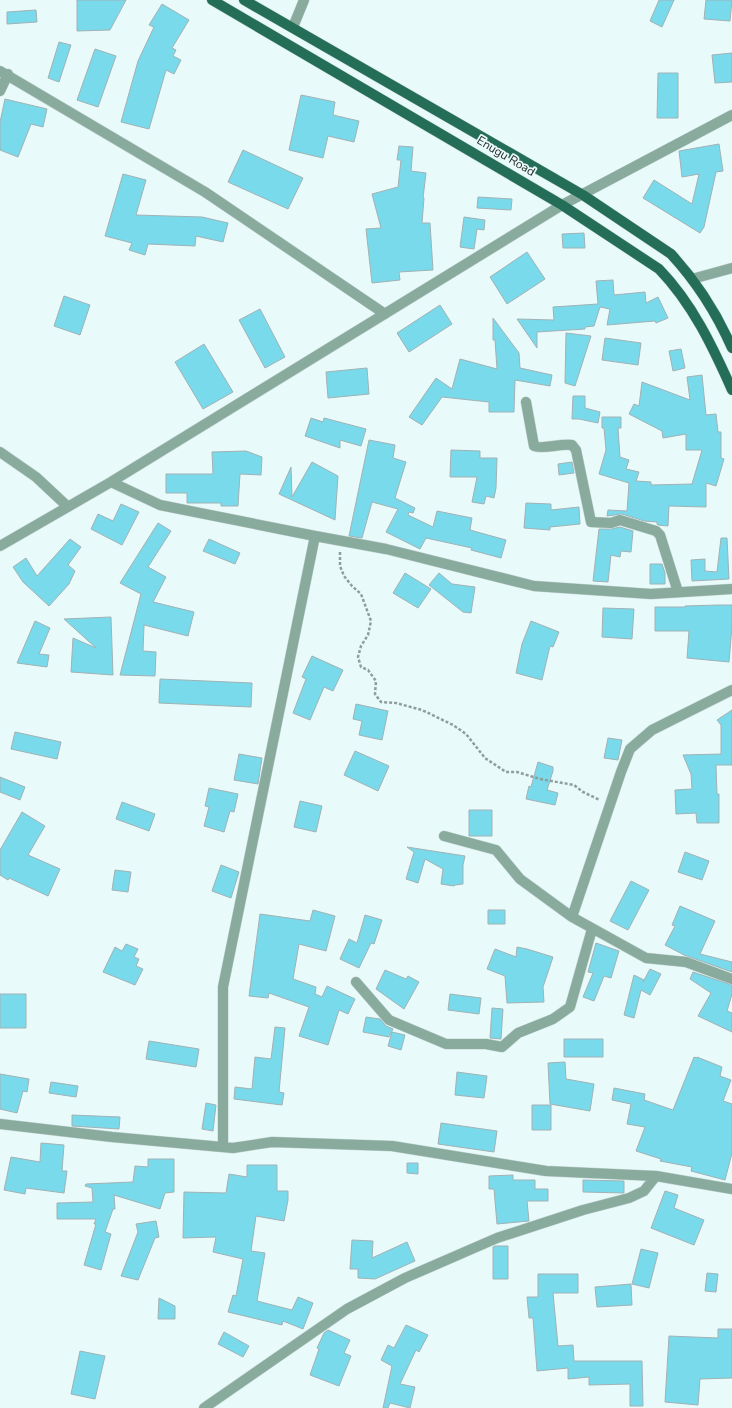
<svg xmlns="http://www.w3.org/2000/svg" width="732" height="1408" font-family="'Nunito Sans',sans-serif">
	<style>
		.building { fill: #78daeb; stroke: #a1b2b5 }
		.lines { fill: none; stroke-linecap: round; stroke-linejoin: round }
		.minor-casing { stroke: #c5d5d4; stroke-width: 11 }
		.major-casing { stroke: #c5d5d4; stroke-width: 11 }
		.path { stroke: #909d9c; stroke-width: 2.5; stroke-dasharray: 3 2; stroke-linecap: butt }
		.minor { stroke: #89ab9e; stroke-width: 10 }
		.major { stroke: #246d56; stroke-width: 10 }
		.labels { text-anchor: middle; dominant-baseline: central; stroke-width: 3.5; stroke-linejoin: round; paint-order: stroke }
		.street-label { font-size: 12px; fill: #252c2b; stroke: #e8faf9 }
	</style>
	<rect width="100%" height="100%" fill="#e8faf9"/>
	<!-- building -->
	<path class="building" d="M77 0H126L110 30 77 31Z
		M659 0H674L662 27 650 21Z
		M706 0H732L730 21 704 19Z
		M162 4 189 20 172 48 176 50 173 56 181 60 174 74 166 70 149 129 121 122 138 61 154 27 149 25Z
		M36 10 37 22 7 24V12Z
		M59 42 71 45 59 82 48 78Z
		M95 49 116 56 98 107 77 100Z
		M732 53V82L715 83 712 55Z
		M658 73H678V118H657Z
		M301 95 335 102 333 115 359 121 354 142 328 136 323 158 289 150Z
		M5 99 47 109 43 127 31 124 18 157 0 150V122Z
		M719 144 723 171 716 172 704 227 700 233 643 198 654 180 692 204 699 174 682 177 679 151Z
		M399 146 413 147 411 171 426 173 423 198H424L422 223H430L433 270 399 272 400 280 372 283 366 229 381 228 372 194 398 187 401 160H397Z
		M243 150 303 178 288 209 228 182Z
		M123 174 146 180 136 215 202 217 228 223 223 242 196 236 195 246 148 244 145 255 129 250 132 243 105 236Z
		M478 197 512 199 511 210 477 208Z
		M464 217 485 220 484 230 477 229 474 249 460 247Z
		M584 233 585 248H563L562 234Z
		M527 252 545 279 507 304 490 277Z
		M613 280 614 295 645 292 646 303 658 297 668 318 656 323 655 321 607 325 610 309 600 307 594 326 585 327V329L537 332V348L517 319 554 320 553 307 598 304 596 281Z
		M64 296 90 305 80 335 54 326Z
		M440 305 452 324 409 352 397 333Z
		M260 309 285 357 265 368 239 320Z
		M493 318 519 353 520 368 552 375 550 386 515 380 514 412H489V402L442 397 422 425 409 417 436 378 452 389 460 359 497 369 495 340H493Z
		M566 333 591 336 575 386 565 383Z
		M605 338 641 343 638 365 602 360Z
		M204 344 233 392 203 409 175 362Z
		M681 349 685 368 673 371 669 351Z
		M367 368 369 394 328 398 326 372Z
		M702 375 706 415 716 414 718 432H721V458L724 459 716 486 706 483V507L669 506 668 526 658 525 657 524V522L644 521 622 514 607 516 608 510 627 511 629 483 599 474 606 450 604 428H602V417H621V428H618L620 457 629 460 626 469 639 472 636 481 651 482V485L692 484 702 450H686V434L663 438 662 431 629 414 634 404 639 406 642 382 690 400 687 377Z
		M573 396H585V408L600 412 598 423 579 419H572Z
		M311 418 323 422 324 418 366 429 361 446 340 440V448L305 436Z
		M369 440 395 445 393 458 406 462 395 498 415 508 413 513 409 512 408 515 433 527 437 511 472 518 470 530 506 540 501 558 471 550 472 548 426 538 420 549 386 532 398 509 372 502 362 538 349 536Z
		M451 450 480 451V458H497L496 488 494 498 486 496 484 504 472 502 477 477H450Z
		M246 451 262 457 261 475 240 474 238 506H221V503H187V493H166V474H213L212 452Z
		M312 462 338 476 335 520 279 494 291 467 292 497Z
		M572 462 574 473 559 475 558 464Z
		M526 503 551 504V510L579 507 580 524 550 527V530L524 528Z
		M121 504 139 512 122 545 91 529 98 514 113 521Z
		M158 523 171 531 148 567 166 577 153 602 194 612 188 636 144 625 143 651 156 652 155 676 120 675 141 594 120 583Z
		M620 527 633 531 631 552 621 551 620 557 611 555 608 582 593 581 599 529H611Z
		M721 538H727L729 579 692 581 691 560 705 559V571L717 572Z
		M70 539 81 547 68 565 75 571 69 584 49 606 23 582 13 567 26 558 37 576Z
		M209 539 240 553 235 564 203 551Z
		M650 564H662L665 573V584H650Z
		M405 573 431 589 418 608 393 593Z
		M439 573 452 584 475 587 471 613 463 612 429 585Z
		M718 605H732V626L729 662 687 658 689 631H655V607H685V606Z
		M603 608 634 609 632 639 602 637Z
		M111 617 113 675 71 672 73 638 96 648 64 619Z
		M35 621 50 628 39 654 49 655 47 667 17 663Z
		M531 621 559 632 553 647 550 646 542 680 516 673 522 644Z
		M312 656 343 670 333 691 324 687 310 720 293 713 306 679 302 677Z
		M160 679 252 683 251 707 159 703Z
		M356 704 388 711 382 740 359 735 362 721 353 719Z
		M732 710V765H716L717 794H719V823H697L696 813 676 814 675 790 692 789 691 774 683 755 721 754V725L717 720Z
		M15 732 61 742 57 759 11 749Z
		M608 738 622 740 618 760 604 758Z
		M355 751 389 766 378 791 344 775Z
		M239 754 262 758 258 784 234 780Z
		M538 762 553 767V771L547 790 558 793 555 805 526 799 529 786 531 787Z
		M0 777 25 787 20 800 0 792Z
		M209 788 238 794 234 812 230 811 224 832 204 826 209 807 205 806Z
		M300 801 322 806 316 832 294 827Z
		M122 802 155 814 149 831 116 819Z
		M469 810H492V836H469Z
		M22 812 45 826 28 855 60 869 48 896 9 878 8 880 0 875V850Z
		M407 847 465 856 463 865V884L455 885 454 886 441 884 443 869 425 859 418 883 406 879 414 852Z
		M685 852 709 861 702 880 678 872Z
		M221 865 239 872 231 898 212 891Z
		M115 870 131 872 128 892 112 890Z
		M631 881 649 890 628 930 610 921Z
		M680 906 715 921 700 954 732 962V972L684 955 665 945 675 926 672 925Z
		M313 910 335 916 326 951 299 944 293 979 316 987 315 994 322 997 327 986 355 999 348 1014 339 1010 328 1045 299 1036 309 1007 269 993 268 998 249 996 260 914 310 921Z
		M488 910H505V924H488Z
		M365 915 382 920 374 944 371 943 359 968 340 959 349 939 357 943Z
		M596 943 619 951 611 978 604 976 594 1001 583 997 593 973 588 972Z
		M126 944 138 949 134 957 139 959 136 966 143 969 135 985 103 972 115 947 122 951Z
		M517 947 527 949 553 957 543 987 544 1002 507 1003 505 976 487 969 495 949 516 957Z
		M650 969 661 974 650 995 641 990 634 1018 624 1015 634 975 644 980 643 982Z
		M385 970 406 979 408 976 419 982 404 1009 376 989Z
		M693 972 732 985V994L727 1011 732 1013V1032L698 1016 711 993 690 979Z
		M0 994H26V1028H0Z
		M450 994 481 998 479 1014 448 1010Z
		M492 1008 503 1009 501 1039 490 1038Z
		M366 1017 380 1019 386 1026 393 1029 389 1037 363 1032Z
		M275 1027 285 1028 279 1092 284 1093 282 1105 234 1099 235 1087 252 1089 255 1057 271 1059Z
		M392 1032 405 1035 401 1050 388 1046Z
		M564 1039H603V1057H564Z
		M149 1041 199 1049 196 1067 146 1059Z
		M694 1057 697 1058V1057L722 1067 720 1076 731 1080 723 1101 732 1104V1153L725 1180 691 1171 692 1167 660 1161 661 1159 636 1151 645 1127 627 1124 631 1104 612 1100 614 1088 645 1094 644 1100 673 1110Z
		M565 1062 566 1079 594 1084 590 1111 550 1104 548 1063Z
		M457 1072 487 1076 484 1098 455 1095Z
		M0 1074 29 1079 27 1092 23 1091 17 1113 0 1109Z
		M51 1082 78 1086 76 1097 49 1093Z
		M206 1103 216 1105 213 1131 202 1129Z
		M532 1105H551V1130H532Z
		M72 1115 120 1117 119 1129 72 1126Z
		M441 1123 497 1131 494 1152 438 1144Z
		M41 1143 64 1145 62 1171H67L64 1193 26 1188 25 1194 4 1190 11 1157 40 1162Z
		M148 1159H174V1192L165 1193 160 1209 114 1195 115 1209H113L105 1232 111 1234 101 1270 84 1265 96 1224H94L96 1219H57V1203L93 1202 92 1188 85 1186 86 1184 133 1182 135 1166 148 1167Z
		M407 1163H418V1174L407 1173Z
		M247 1165H277V1191H288V1200L284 1221 256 1216 251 1251 265 1253 257 1301 292 1310 298 1297 313 1303 303 1329 283 1321 282 1325 228 1312 233 1295 236 1296 243 1259 213 1252 216 1237 183 1238 184 1192 226 1193 229 1174 247 1177Z
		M513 1175V1180H535V1189H548V1201H527L529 1221 497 1224 494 1189H489V1176Z
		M583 1180 624 1181V1193L583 1192Z
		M665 1191 678 1195 674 1208 704 1220 694 1245 651 1228Z
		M156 1221 159 1237 155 1238 138 1280 121 1276 138 1232 136 1224Z
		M352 1240 373 1241 372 1258 407 1242 415 1261 375 1279 358 1278V1269H350Z
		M495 1246H508V1279H493V1247Z
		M641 1249 658 1253 649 1288 632 1284Z
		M707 1273 718 1274 716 1292 705 1291Z
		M538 1274H578V1293H553L558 1346 573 1345 574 1361H642L643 1406H630V1384L589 1385V1377L568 1379V1368L537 1371 533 1318H529L527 1297H538Z
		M631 1284 632 1305 597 1307 595 1287Z
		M159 1298 175 1306V1319H158Z
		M406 1325 428 1335 419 1352 416 1350 400 1384 415 1387 410 1408 390 1403 388 1408H383L392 1366 381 1360 388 1345 394 1348Z
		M718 1329H732V1378L700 1379 698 1405 665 1402 669 1336 718 1338Z
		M328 1330 350 1340 344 1353 351 1356 339 1386 310 1375 319 1349 317 1348 324 1333Z
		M224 1332 249 1346 243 1357 218 1344Z
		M80 1351 105 1356 95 1399 71 1394Z"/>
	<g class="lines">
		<!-- minor casing -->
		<g class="minor-casing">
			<path id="minor" d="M293 27 304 0
				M0 71 205 192 385 314
				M0 91 8 74
				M692 279 732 268
				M526 402 534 446C543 450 560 443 572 445L576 450 591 522 611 523 620 520 656 531 660 535 678 592
				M0 452 36 477 67 506
				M111 482 160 505 315 536 386 549 534 586 651 594 732 589
				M0 546 111 482 562 205 732 115
				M732 690 652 730 630 749 621 772 572 917 646 958 686 962 732 979
				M444 836 496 850 520 879 572 917
				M356 982 389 1020 446 1044H486L502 1047 518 1033 553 1019 570 1007 592 929
				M0 1124 112 1137 233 1148 272 1142 392 1146 546 1171 656 1176 732 1189
				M223 1147V987L315 536
				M204 1408 347 1309 405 1278 497 1238 583 1210 629 1198 644 1191 656 1176"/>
		</g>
		<!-- major casing -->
		<g class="major-casing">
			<path id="major" d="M212 0 562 205 659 269C692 303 713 347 732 390
				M244 0 583 195 671 254C696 281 717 314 732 348"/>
		</g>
		<!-- path -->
		<path class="path" d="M340 552V566L344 576 352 586 361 594 371 621 368 635 361 646 358 657 361 667 368 670 376 681 375 694 381 702 396 703 422 710 453 725 466 734 485 758 506 772H517L540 779 574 785 583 792 600 800"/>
		<!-- minor -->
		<use href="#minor" class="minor"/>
		<!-- major -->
		<use href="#major" class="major"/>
	</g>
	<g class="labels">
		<!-- street labels -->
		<g class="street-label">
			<text transform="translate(506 156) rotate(31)">Enugu Road</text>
		</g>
	</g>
</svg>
